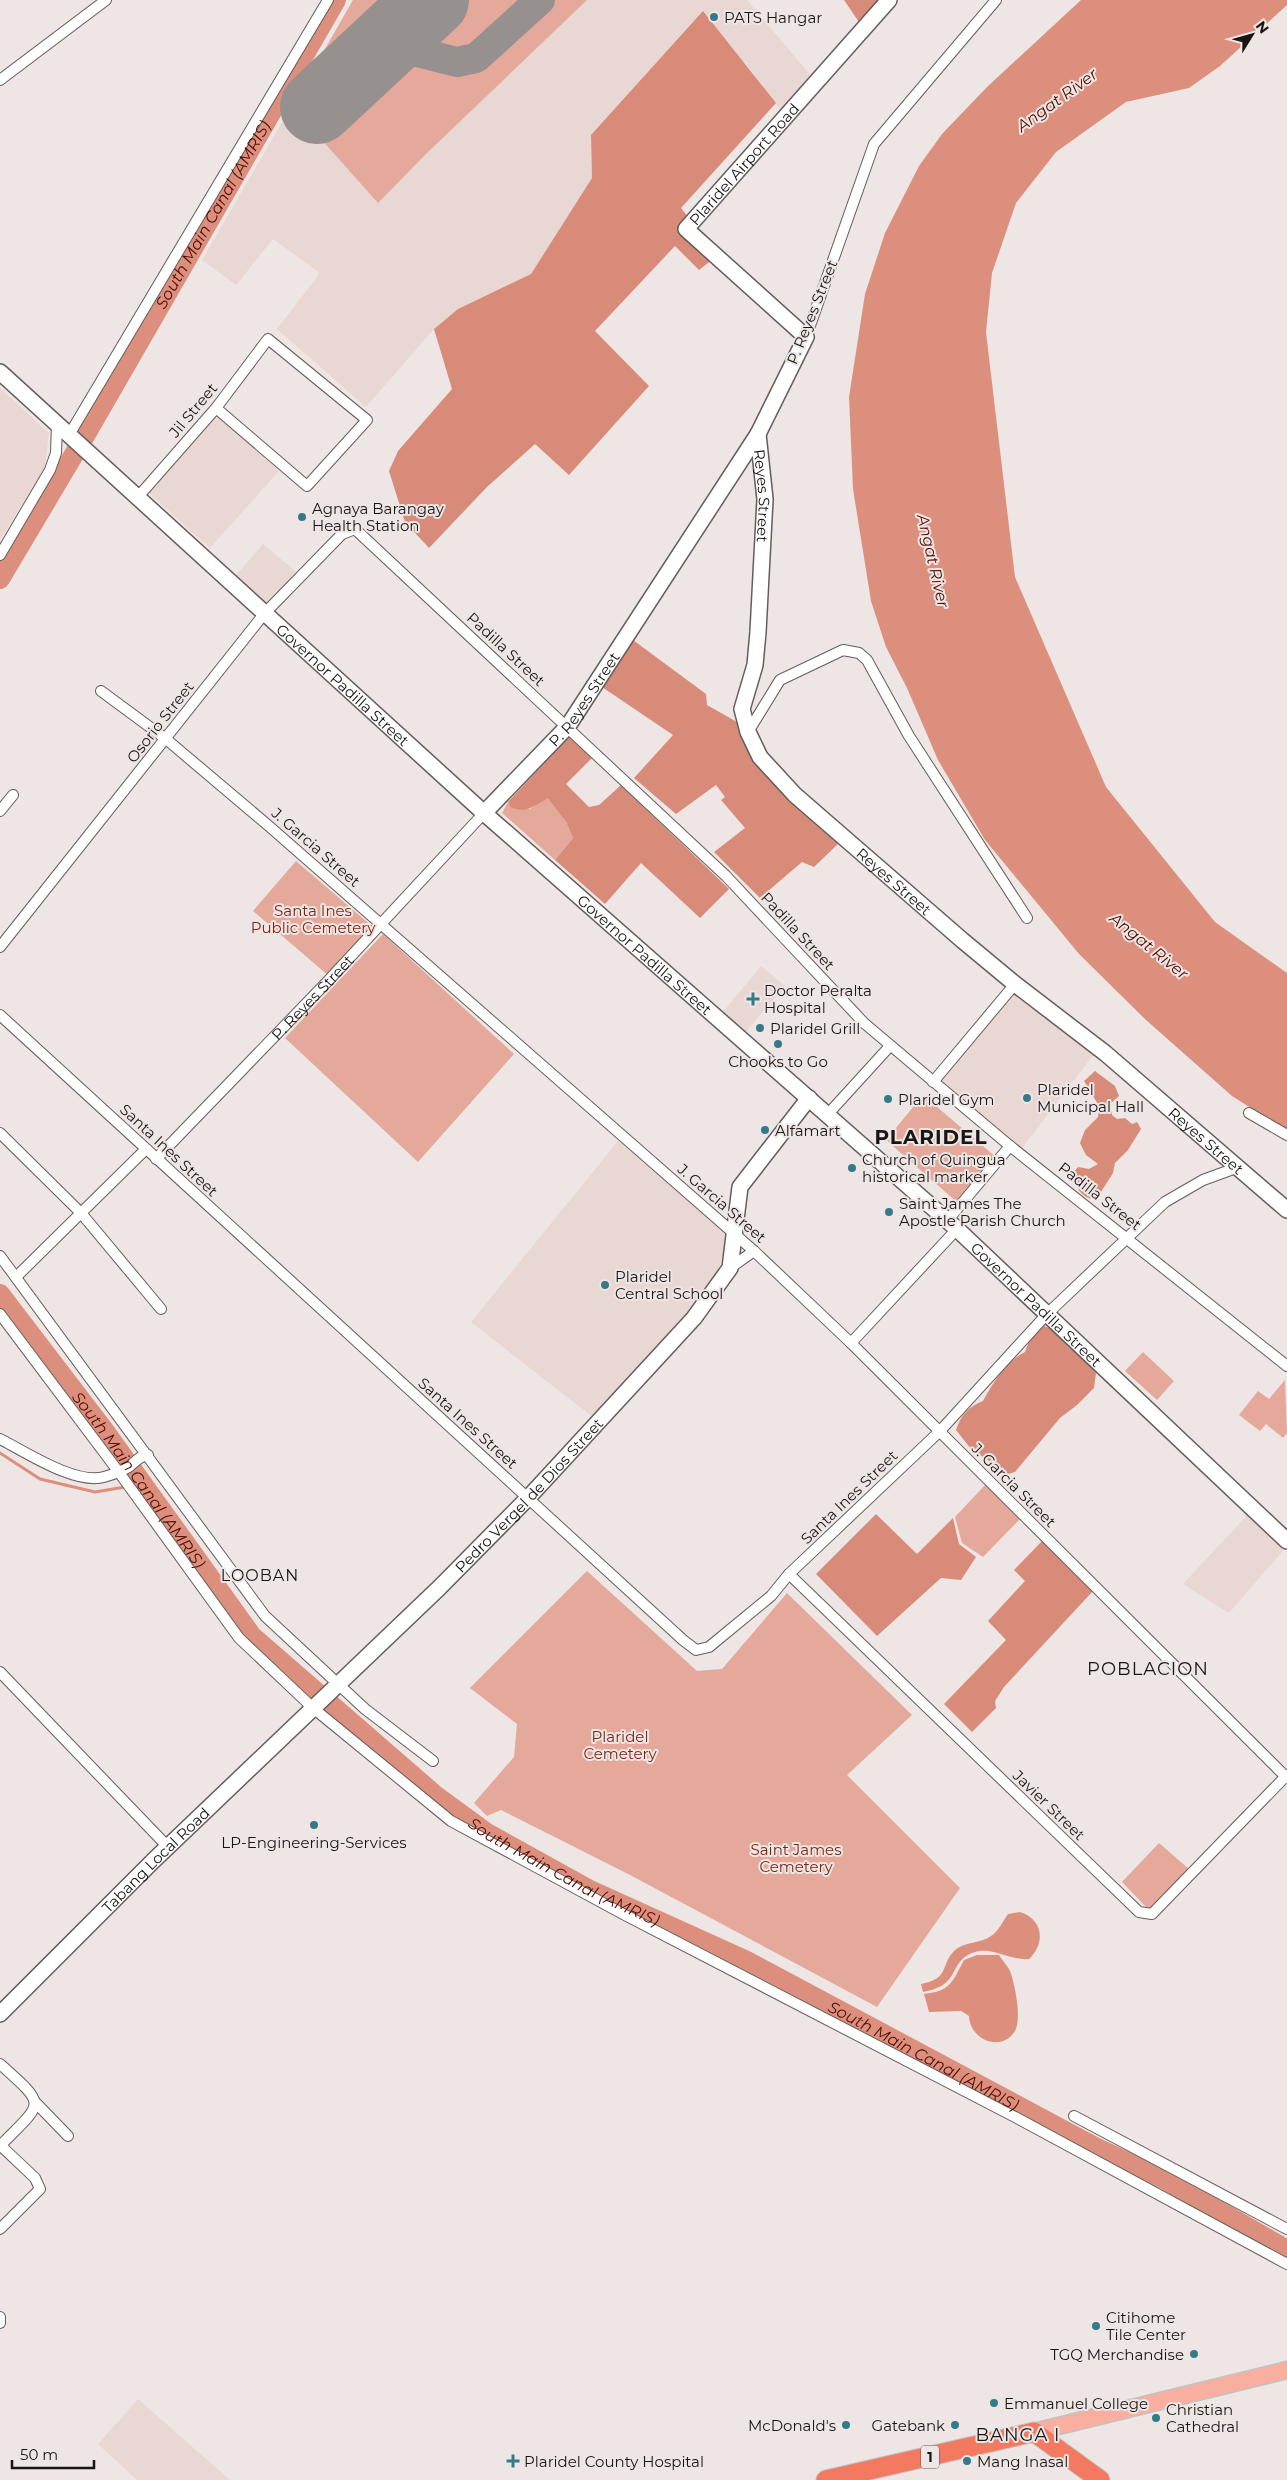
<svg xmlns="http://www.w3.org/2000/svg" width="1287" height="2480" font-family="Montserrat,sans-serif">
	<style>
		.built { fill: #e8d7d3 }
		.green { fill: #e4a99b }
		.forest { fill: #d98b7a }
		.water { fill: #dd8f7e }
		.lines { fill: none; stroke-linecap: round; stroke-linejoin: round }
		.stream { stroke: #dd8f7e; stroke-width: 3 }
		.river { stroke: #dd8f7e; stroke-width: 20 }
		.taxiway { stroke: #96908f; stroke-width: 30 }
		.runway { stroke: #96908f; stroke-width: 74 }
		.street-casing { stroke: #645d5b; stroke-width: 12 }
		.secondary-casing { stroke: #645d5b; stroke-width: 18 }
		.primary-casing { stroke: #c3c2c2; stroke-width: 19 }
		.highway-casing { stroke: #c3c2c2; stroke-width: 21 }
		.street { stroke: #fff; stroke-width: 10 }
		.secondary { stroke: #fff; stroke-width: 15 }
		.primary { stroke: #f8afa0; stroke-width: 16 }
		.highway { stroke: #f37960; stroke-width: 19 }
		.poi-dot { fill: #357a88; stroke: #eee6e4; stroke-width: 2 }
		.labels { text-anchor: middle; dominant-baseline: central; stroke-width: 4; stroke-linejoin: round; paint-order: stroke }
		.shield { fill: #eee6e4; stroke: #585453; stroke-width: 1 }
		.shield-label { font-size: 14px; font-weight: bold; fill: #181515 }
		.poi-label { font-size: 15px; fill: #181515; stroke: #eee6e4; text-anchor: start }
		.street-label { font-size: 15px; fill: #181515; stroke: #eee6e4 }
		.park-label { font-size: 15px; fill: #7f2412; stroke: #eee6e4 }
		.water-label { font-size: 16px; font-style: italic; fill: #510c01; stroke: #eee6e4 }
		.neighbourhood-label { font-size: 16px; letter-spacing: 1px; fill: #181515; stroke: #eee6e4 }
		.quarter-label { font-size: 18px; letter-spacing: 1px; fill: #181515; stroke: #eee6e4 }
		.district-label { font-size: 20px; font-weight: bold; letter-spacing: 1px; fill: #181515; stroke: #eee6e4 }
	</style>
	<rect width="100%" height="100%" fill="#eee6e4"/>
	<!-- built -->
	<path class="built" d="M353 0H747L812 77 781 111 745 62 591 135 592 178 531 274 458 309 434 329 366 407 277 329 320 273 273 239 236 285 202 260Z
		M0 388 49 433 45 467 0 540Z
		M217 415 279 471 210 548 148 492Z
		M263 544 296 572 265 607 233 579Z
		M761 966 785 986 745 1033 722 1013Z
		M1016 988 1097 1050 1022 1148 939 1083Z
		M618 1141 730 1235 717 1273 702 1297 684 1320 594 1418 471 1322Z
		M1250 1512 1287 1546 1229 1613 1183 1584Z
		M138 2399 230 2480H137L98 2444Z"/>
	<!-- green -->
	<path class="green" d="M353 0H392L308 79Z
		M469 0H528L475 49C459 61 439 50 436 31Z
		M554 0H587L427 153 378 203 321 139 402 62C421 56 446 69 467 70 485 71 538 14 554 0Z
		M548 797 566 822 573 838 555 860 502 813 508 802 510 807 530 809Z
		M296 861 373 927 330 977 253 911Z
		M383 934 514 1054 418 1162 285 1038Z
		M923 1095 997 1158 958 1203 886 1140Z
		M1143 1352 1174 1381 1157 1400 1125 1371Z
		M1285 1380 1287 1433 1283 1438 1266 1424 1260 1431 1239 1415 1258 1391 1269 1399Z
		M986 1484 1021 1518 983 1557 962 1543 955 1517Z
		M587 1571 697 1671 722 1669 787 1593 912 1715 847 1775 960 1888 877 2007 630 1875 501 1810 487 1816 474 1803 514 1757 517 1724 470 1688Z
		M1159 1843 1190 1870 1152 1908 1148 1909 1122 1882Z"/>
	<!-- forest -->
	<path class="forest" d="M844 0H883L861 25Z
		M703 11 776 103 681 208 718 255 699 270 675 246 595 331 649 386 569 475 535 444 487 487 429 548 405 522 389 471 398 451 452 389 434 329 458 309 531 274 592 178 591 135Z
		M633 640 706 694 707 705 737 722 754 761 839 843 814 867 802 862 760 898 714 852 745 828 721 800 725 797 716 785 676 814 634 778 673 735 602 687Z
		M569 737 592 758 566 784 589 807 599 805 621 785 729 889 700 918 641 863 605 904 555 860 573 838 566 822 548 798C534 806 527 814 510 807L508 802Z
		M1095 1071 1115 1086 1119 1096 1110 1104 1112 1115 1117 1119 1125 1118 1132 1124 1137 1122 1141 1129 1128 1150 1115 1163 1113 1173 1096 1200C1080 1197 1076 1188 1073 1173L1078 1167 1089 1169 1098 1164 1086 1155 1080 1143 1085 1130 1098 1117 1099 1106 1084 1081Z
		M1041 1325C1056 1330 1063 1334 1069 1348L1076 1350 1096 1373 1094 1388 1077 1405 1060 1418 1015 1472 1005 1475 994 1464 971 1449 956 1430C961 1415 968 1407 983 1401 993 1383 1006 1361 1025 1352L1031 1336Z
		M876 1514 917 1554 953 1518 959 1544 976 1557 961 1580 941 1578 877 1636 816 1574Z
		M1043 1540 1093 1591 1004 1687 995 1701 996 1708 972 1732 944 1704 1006 1640 988 1621 1025 1581 1014 1570Z"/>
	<!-- water -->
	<path class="water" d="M1081 0H1287V5L1220 66 1189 88 1126 102 1056 152 1016 203 992 273 986 332 1015 577 1106 787 1215 922 1287 973V1131L1232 1096 1146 1020 1079 954 985 840 938 760 907 688 886 647 871 601 853 489 849 397 865 294 885 233 919 166 942 134 987 87Z
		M1020 1912C1043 1919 1046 1943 1029 1959 1009 1961 992 1945 972 1953 947 1964 962 1985 923 1992L921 1984C951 1978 939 1966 955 1950 965 1941 981 1944 991 1936 998 1932 1003 1921 1008 1914Z
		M977 1955H999C1002 1960 1007 1965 1010 1971 1015 1984 1022 2019 1015 2031 1001 2053 970 2040 969 2016L961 2011 929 2012 924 1994C951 1991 952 1982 964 1960Z"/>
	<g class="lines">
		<!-- stream -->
		<path class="stream" d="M0 1453 40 1479 95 1492 143 1484"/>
		<!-- river -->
		<g class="river">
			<path id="s1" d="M0 579 89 429 336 0"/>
			<path id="s2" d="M0 1294 104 1430 252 1636 435 1795 487 1833 588 1889 745 1960 1095 2147 1166 2180 1287 2250"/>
		</g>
		<!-- taxiway -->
		<path class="taxiway" d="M376 52H417L420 11
			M417 52 457 62 476 58 540 0"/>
		<!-- runway -->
		<path class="runway" d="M317 107 432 0"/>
		<!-- street casing -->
		<g class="street-casing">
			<g id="street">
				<path d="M0 80 106 0"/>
				<path d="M806 337 874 144 996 0"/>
				<path d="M69 435 328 0"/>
				<path d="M137 498 216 408 268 339 367 420 307 486 216 408"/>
				<path d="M0 555 50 470 56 453 57 424"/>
				<path d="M101 691 166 739 270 827 754 1251 851 1343 1287 1778"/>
				<path d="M748 732 780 680 843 650 859 653 867 660 909 736 1027 918"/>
				<path d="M0 811 13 795"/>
				<path d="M0 947 264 614 342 534 355 529 726 876 864 1023 1010 1146 1287 1366"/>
				<path d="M0 1015 683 1640 696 1650 709 1647 771 1596 789 1574 940 1431 1047 1314 1165 1202 1203 1180 1236 1168"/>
				<path d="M933 1082 1015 984"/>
				<path d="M1249 1113 1287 1135"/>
				<path d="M828 1114 890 1046"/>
				<path d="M0 1133 81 1213 161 1309"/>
				<path id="s3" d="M156 1159 327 982 484 813"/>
				<path d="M947 1221 1010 1146"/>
				<path d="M0 1256 265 1616 365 1709 433 1761"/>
				<path d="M730 1268 754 1251"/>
				<path d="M16 1277 146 1149"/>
				<path d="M0 1314 118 1471 239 1638 313 1708 451 1821 625 1915 1017 2118 1287 2264"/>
				<path d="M851 1343 957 1229"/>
				<path d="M0 1439C26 1452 75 1485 104 1477 111 1475 122 1471 129 1467 135 1462 139 1456 148 1455"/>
				<path d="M789 1574 1139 1912 1152 1914 1287 1775"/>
				<path d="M0 1672 168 1847"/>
				<path d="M0 2064C48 2107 44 2101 0 2146"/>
				<path d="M36 2103 68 2136"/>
				<path d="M1074 2116 1287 2229"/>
				<path d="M0 2229 40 2189 35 2178 0 2145"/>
				<path d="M0 2317V2323"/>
			</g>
		</g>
		<!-- secondary casing -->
		<g class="secondary-casing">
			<g id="secondary">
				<path id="s4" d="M0 372 484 813 957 1229 1287 1541"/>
				<path id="s5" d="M758 434 765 499 758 632 755 665 742 709 748 732 760 757 795 795 962 940 1015 984 1105 1053 1287 1210"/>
				<path id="s6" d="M484 813 568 726 758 434 806 337 686 229 889 0"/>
				<path id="s7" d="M0 2014 153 1861 439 1588 528 1498 694 1318 730 1268 740 1187 809 1098"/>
			</g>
		</g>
		<!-- primary casing -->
		<g class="primary-casing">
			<path id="primary" d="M1034 2432 1287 2370"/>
		</g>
		<!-- highway casing -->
		<g class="highway-casing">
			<path id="highway" d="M826 2480 1034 2432 1100 2480"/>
		</g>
		<!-- street -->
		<use href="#street" class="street"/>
		<!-- secondary -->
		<use href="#secondary" class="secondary"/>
		<!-- primary -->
		<use href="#primary" class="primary"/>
		<!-- highway -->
		<use href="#highway" class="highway"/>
	</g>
	<!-- markers -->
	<g class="poi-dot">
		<circle cx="714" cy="17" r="5"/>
		<circle cx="302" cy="517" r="5"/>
		<path d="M750.5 991.5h5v5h5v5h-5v5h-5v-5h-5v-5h5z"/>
		<circle cx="760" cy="1028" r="5"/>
		<circle cx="778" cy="1044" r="5"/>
		<circle cx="1027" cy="1098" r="5"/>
		<circle cx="888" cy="1099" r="5"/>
		<circle cx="765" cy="1130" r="5"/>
		<circle cx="852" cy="1168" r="5"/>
		<circle cx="889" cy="1212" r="5"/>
		<circle cx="605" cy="1285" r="5"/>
		<circle cx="314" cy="1825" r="5"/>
		<circle cx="1096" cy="2326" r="5"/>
		<circle cx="1194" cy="2354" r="5"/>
		<circle cx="994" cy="2403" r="5"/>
		<circle cx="1156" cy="2418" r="5"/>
		<circle cx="846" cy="2425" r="5"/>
		<circle cx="955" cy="2425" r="5"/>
		<path d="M510.5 2453.5h5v5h5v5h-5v5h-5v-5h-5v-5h5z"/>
		<circle cx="967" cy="2461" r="5"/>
	</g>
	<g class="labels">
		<!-- shield labels -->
		<rect class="shield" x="921" y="2445.5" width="18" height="23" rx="4"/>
		<g class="shield-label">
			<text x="930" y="2457">1</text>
		</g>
		<!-- poi labels -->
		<g class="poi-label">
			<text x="724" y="17">PATS Hangar</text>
			<text x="312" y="508">Agnaya Barangay<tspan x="312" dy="17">Health Station</tspan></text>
			<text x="764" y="990">Doctor Peralta<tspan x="764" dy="17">Hospital</tspan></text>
			<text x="770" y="1028">Plaridel Grill</text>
			<text x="778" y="1061" text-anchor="middle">Chooks to Go</text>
			<text x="1037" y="1089">Plaridel<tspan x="1037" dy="17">Municipal Hall</tspan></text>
			<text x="898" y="1099">Plaridel Gym</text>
			<text x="775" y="1130">Alfamart</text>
			<text x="862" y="1159">Church of Quingua<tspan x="862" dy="17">historical marker</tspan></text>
			<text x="899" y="1203">Saint James The<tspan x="899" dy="17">Apostle Parish Church</tspan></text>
			<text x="615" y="1276">Plaridel<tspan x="615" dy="17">Central School</tspan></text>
			<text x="314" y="1842" text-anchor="middle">LP-Engineering-Services</text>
			<text x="1106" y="2317">Citihome<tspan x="1106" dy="17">Tile Center</tspan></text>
			<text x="1184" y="2354" text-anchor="end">TGQ Merchandise</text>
			<text x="1004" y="2403">Emmanuel College</text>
			<text x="1166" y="2409">Christian<tspan x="1166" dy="17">Cathedral</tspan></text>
			<text x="836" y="2425" text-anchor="end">McDonald's</text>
			<text x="945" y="2425" text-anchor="end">Gatebank</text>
			<text x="524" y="2461">Plaridel County Hospital</text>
			<text x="977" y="2461">Mang Inasal</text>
		</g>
		<!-- street labels -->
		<g class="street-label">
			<text stroke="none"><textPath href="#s6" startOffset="826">Plaridel Airport Road</textPath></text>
			<text transform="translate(812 312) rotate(-68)">P. Reyes Street</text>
			<text transform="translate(193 410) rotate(-50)">Jil Street</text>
			<text stroke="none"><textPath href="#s5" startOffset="62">Reyes Street</textPath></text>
			<text transform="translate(506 649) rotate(43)">Padilla Street</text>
			<text stroke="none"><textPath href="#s4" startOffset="464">Governor Padilla Street</textPath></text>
			<text stroke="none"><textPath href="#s6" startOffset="152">P. Reyes Street</textPath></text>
			<text transform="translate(160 722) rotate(-52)">Osorio Street</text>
			<text transform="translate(316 847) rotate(41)">J. Garcia Street</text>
			<text stroke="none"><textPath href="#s5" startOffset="512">Reyes Street</textPath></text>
			<text transform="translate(798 931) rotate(47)">Padilla Street</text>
			<text stroke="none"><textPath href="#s4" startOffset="869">Governor Padilla Street</textPath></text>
			<text stroke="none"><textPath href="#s3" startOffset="225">P. Reyes Street</textPath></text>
			<text stroke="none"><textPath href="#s5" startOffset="918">Reyes Street</textPath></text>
			<text transform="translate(169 1150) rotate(43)">Santa Ines Street</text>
			<text transform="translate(1100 1196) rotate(38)">Padilla Street</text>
			<text transform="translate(722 1203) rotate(41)">J. Garcia Street</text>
			<text stroke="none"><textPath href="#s4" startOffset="1394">Governor Padilla Street</textPath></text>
			<text transform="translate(468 1423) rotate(42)">Santa Ines Street</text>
			<text transform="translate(1014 1485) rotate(45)">J. Garcia Street</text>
			<text stroke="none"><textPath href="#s7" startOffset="741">Pedro Vergel de Dios Street</textPath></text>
			<text transform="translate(849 1497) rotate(-44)">Santa Ines Street</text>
			<text transform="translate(1049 1805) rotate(44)">Javier Street</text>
			<text stroke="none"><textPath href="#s7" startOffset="219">Tabang Local Road</textPath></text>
		</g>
		<!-- park labels -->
		<g class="park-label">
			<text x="313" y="910">Santa Ines<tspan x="313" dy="17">Public Cemetery</tspan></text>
			<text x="620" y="1736">Plaridel<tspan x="620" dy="17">Cemetery</tspan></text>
			<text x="796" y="1849">Saint James<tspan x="796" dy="17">Cemetery</tspan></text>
		</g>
		<!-- water labels -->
		<g class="water-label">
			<text transform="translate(1057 100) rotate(-36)">Angat River</text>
			<text stroke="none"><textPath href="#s1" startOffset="422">South Main Canal (AMRIS)</textPath></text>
			<text transform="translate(933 561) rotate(77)">Angat River</text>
			<text transform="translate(1149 946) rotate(39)">Angat River</text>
			<text stroke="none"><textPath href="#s2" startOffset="232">South Main Canal (AMRIS)</textPath></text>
			<text stroke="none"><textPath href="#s2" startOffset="818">South Main Canal (AMRIS)</textPath></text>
			<text stroke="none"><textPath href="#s2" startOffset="1222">South Main Canal (AMRIS)</textPath></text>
		</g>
		<!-- neighbourhood labels -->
		<g class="neighbourhood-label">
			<text x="260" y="1575">LOOBAN</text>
		</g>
		<!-- quarter labels -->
		<g class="quarter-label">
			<text x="1148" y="1669">POBLACION</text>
			<text x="1018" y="2435">BANGA I</text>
		</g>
		<!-- district labels -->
		<g class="district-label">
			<text x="931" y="1137">PLARIDEL</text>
		</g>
	</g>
	<!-- north arrow -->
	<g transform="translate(1252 35) rotate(53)" stroke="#eee6e4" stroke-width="4" paint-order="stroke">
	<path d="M0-4L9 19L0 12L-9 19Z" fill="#181515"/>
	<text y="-8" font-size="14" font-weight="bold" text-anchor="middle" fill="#181515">N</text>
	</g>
	<!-- scale -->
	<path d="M12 2460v8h82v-8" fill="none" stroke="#181515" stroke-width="2.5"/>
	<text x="20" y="2460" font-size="15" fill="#181515" stroke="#eee6e4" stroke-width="4" paint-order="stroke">50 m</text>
</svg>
